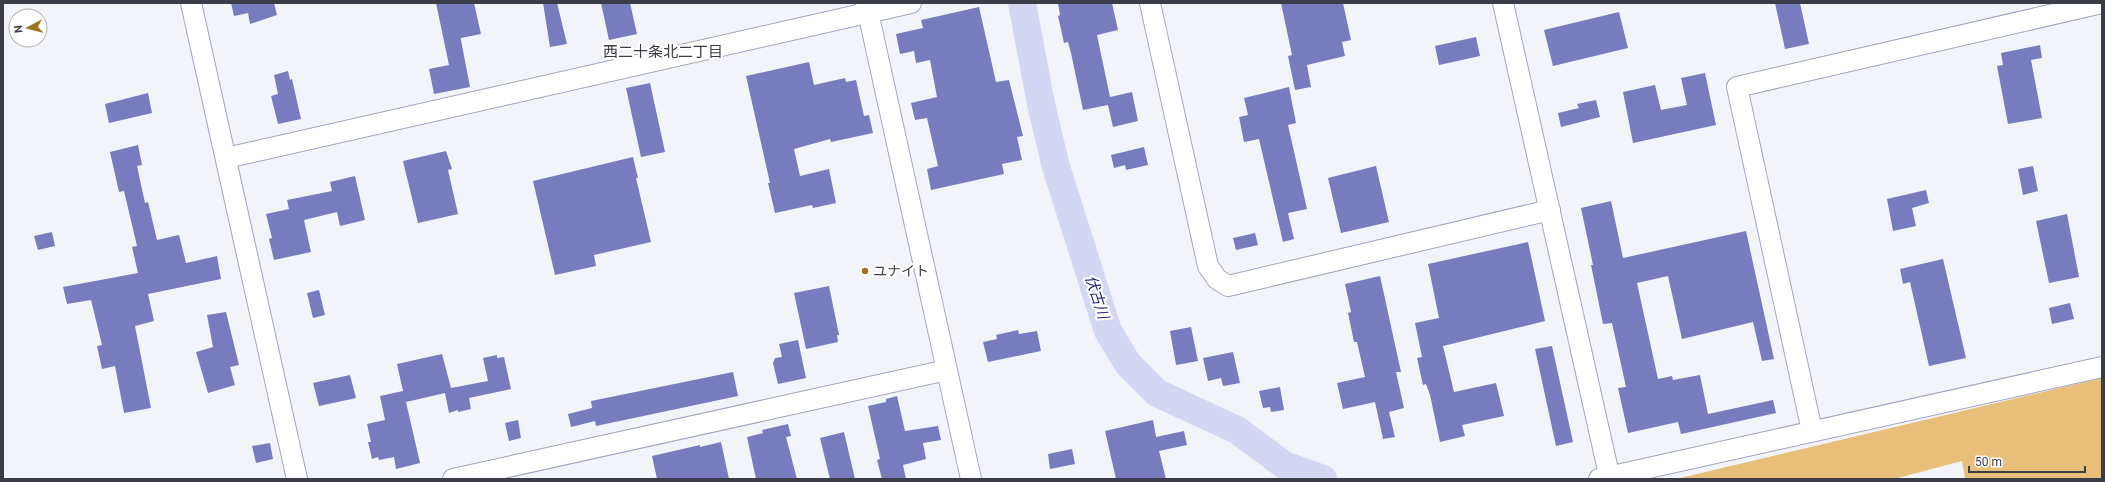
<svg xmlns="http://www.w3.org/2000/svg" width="2105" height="482" font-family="Roboto,'Noto Sans JP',sans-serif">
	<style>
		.forest { fill: #e8bf7a }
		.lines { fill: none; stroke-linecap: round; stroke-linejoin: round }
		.river { stroke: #d3d7f4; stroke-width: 28 }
		.building { fill: #767cbd }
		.minor-casing { stroke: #a1a5c1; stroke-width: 22 }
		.minor { stroke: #fff; stroke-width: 20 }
		.poi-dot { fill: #9d7321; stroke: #fff; stroke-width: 1.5 }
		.labels { text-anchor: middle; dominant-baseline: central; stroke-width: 4; stroke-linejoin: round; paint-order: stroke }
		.poi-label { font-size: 14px; fill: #3a3c47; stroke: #fff; text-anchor: start }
		.neighbourhood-label { font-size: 15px; fill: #3a3c47; stroke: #fff }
		.water-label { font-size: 15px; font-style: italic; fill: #2b2675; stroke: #fff }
	</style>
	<rect width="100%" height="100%" fill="#f3f4fa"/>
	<!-- forest -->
	<path class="forest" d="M2102 378V479H1965L1962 461 1894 479H1676Z"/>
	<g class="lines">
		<!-- river -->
		<path class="river" d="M1022 3 1041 104 1056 167 1108 331 1128 364 1157 393 1237 430 1284 465 1323 479"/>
	</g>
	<!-- building -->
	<path class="building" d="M231 3H274L277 15 250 24 248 13 234 16Z
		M436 3H474L481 34 461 38V40L470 87 434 94 429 69 449 65Z
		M543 3H557L567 44 550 47Z
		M601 3H630L637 34 609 40Z
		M1058 3H1112L1118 30 1097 35 1110 97 1132 92 1138 121 1113 127 1108 105 1083 110 1071 53 1068 42 1064 43 1058 16 1060 15Z
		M1281 3H1343L1351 40 1342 42 1345 56 1307 65 1311 87 1295 90 1288 56 1292 55Z
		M1775 3H1800L1809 44 1785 49Z
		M979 7 996 82 1009 80 1023 136 1017 137 1022 160 1002 164 1004 174 931 190 927 169 938 166 927 118 915 120 911 103 937 97 930 60 916 63 914 51 900 54 896 34 923 28 921 20Z
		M1619 12 1628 48 1553 66 1544 30Z
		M1476 37 1480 56 1439 65 1435 46Z
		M2040 45 2042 58 2031 60 2042 118 2008 124 1997 66 2003 65 2001 53Z
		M809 62 814 85 845 78 846 82 856 80 864 116 869 115 873 133 831 142 830 139 794 149 800 176 829 169 836 203 813 208 812 205 775 213 768 183H770L746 76Z
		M288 71 290 80 292 79 301 119 278 124 271 96 278 94 274 75Z
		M1705 73 1716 125 1633 143 1623 92 1655 85 1661 110 1687 105 1681 78Z
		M650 83 665 152 641 157 626 88Z
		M1289 87 1296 123 1288 125 1307 209 1288 213 1294 239 1283 242 1259 139 1244 142 1239 117 1248 115 1244 98Z
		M148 93 152 113 109 123 105 104Z
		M1596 100 1600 117 1561 127 1558 113 1579 108 1577 104Z
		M138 145 142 165 137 166 145 203 148 202 157 240 179 235 186 263 217 256 221 279 148 294 154 321 135 326 151 408 124 413 115 366 102 369 97 346 102 345 91 300 67 304 63 287 138 273 132 247 137 246 124 191 119 192 110 152Z
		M1144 147 1148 165 1126 170 1125 165 1114 168 1111 155Z
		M446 151 452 169 448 170 458 214 418 223 403 161Z
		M633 157 638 178H636L651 242 594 255 596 266 555 275 533 181Z
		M1376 166 1389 222 1341 233 1328 178Z
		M2033 166 2038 191 2023 195 2018 169Z
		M355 176 365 220 340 226 337 212 304 220 311 252 274 260 269 239 272 238 266 214 289 209 287 200 332 191 330 182Z
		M1926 190 1929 203 1912 208 1916 226 1893 231 1887 199Z
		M1611 201 1623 258 1746 231 1774 359 1762 361 1753 322 1682 339 1668 276 1637 283 1658 379 1672 376 1673 380 1700 375 1708 414 1773 400 1776 413 1681 434 1678 422 1628 433 1618 388 1626 387 1612 323 1603 324 1591 265H1593L1581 208Z
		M2067 214 2079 277 2049 283 2036 221Z
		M52 232 55 246 38 250 34 236Z
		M1255 233 1258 245 1236 250 1233 238Z
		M1528 242 1545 321 1443 346 1454 392 1496 383 1504 416 1462 425 1465 436 1440 442 1430 395 1426 384 1423 385 1417 358 1422 357 1415 323 1439 318 1428 264Z
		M1943 259 1966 358 1929 366 1910 282 1903 284 1900 269Z
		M1380 276 1401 372H1396L1404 408 1389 412 1395 437 1383 439 1375 402 1343 409 1337 383 1365 377 1357 342H1354L1348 313 1351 312 1345 284Z
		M829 286 839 335H837L838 342 806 349 794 293Z
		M319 290 325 315 313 318 307 293Z
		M2070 303 2074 319 2052 324 2049 308Z
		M226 312 239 365 230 367 235 385 208 393 196 352 213 347 207 315Z
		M1191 327 1198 361 1176 365 1170 331Z
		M1018 330 1019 334 1037 331 1041 351 988 362 983 342 997 339 996 335Z
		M798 340 806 378 778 384 773 363 775 358 782 357 779 344Z
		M1552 346 1573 442 1556 446 1535 349Z
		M1233 352 1240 383 1223 386 1221 378 1208 381 1203 358Z
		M442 354 451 388 488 381 483 358 497 355V358L504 357 511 389 469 398 471 409 458 412V410L449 413 445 393 406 402 420 463 396 469 394 457 379 460 378 457 372 459 368 442H371L367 424 385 420 380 396 403 391 397 364Z
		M733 372 738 396 596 426 595 421 571 427 568 414 592 408 591 401Z
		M350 375 356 398 319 406 313 383Z
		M1280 387 1284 410 1271 412 1270 407 1263 408 1259 391Z
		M897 396 905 431 938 426 941 440 923 443 926 459 903 465 906 479H882L877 460 880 459 868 406 886 402V399Z
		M518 420 521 438 509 441 505 423Z
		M1153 420 1156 437 1184 431 1187 445 1159 451 1166 479H1116L1105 431Z
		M788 424 791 436 786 437 797 479H756L747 437 763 433 762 430Z
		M844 432 855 479H830L820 438Z
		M721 442 729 479H657L652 456 700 445V447Z
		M270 443 273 459 256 463 252 446Z
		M1072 449 1075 464 1050 469 1048 454Z"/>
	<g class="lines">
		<!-- minor casing -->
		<g class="minor-casing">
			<path id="minor" d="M191 3 297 479
				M866 3 971 479
				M1150 3 1208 266 1217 279 1228 286 1550 210
				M1503 3 1610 479
				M226 158 911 3
				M1812 431 1737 87 2102 3
				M453 479 947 370
				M1599 479 2102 367"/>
		</g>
		<!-- minor -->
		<use href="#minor" class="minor"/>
	</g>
	<!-- markers -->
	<circle class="poi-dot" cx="865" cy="271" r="4"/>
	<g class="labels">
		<!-- poi labels -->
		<g class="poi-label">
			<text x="873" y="271">ユナイト</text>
		</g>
		<!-- neighbourhood labels -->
		<g class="neighbourhood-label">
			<text x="663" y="52">西二十条北二丁目</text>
		</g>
		<!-- water labels -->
		<g class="water-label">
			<text transform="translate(1097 297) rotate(72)">伏古川</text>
		</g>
	</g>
	<!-- border -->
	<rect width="2105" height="482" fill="none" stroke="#3a3c47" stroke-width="8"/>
	<!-- north arrow -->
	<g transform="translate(28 28) rotate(263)"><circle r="19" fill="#ffffff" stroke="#b0b1b5"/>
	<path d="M0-3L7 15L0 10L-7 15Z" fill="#9d7321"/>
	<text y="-6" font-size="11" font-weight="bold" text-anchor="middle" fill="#3a3c47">N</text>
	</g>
	<!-- scale -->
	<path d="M1969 466v6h116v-6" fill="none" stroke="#3a3c47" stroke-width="2"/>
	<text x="1975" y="466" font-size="12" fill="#3a3c47" stroke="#ffffff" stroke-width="3" paint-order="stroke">50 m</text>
</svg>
